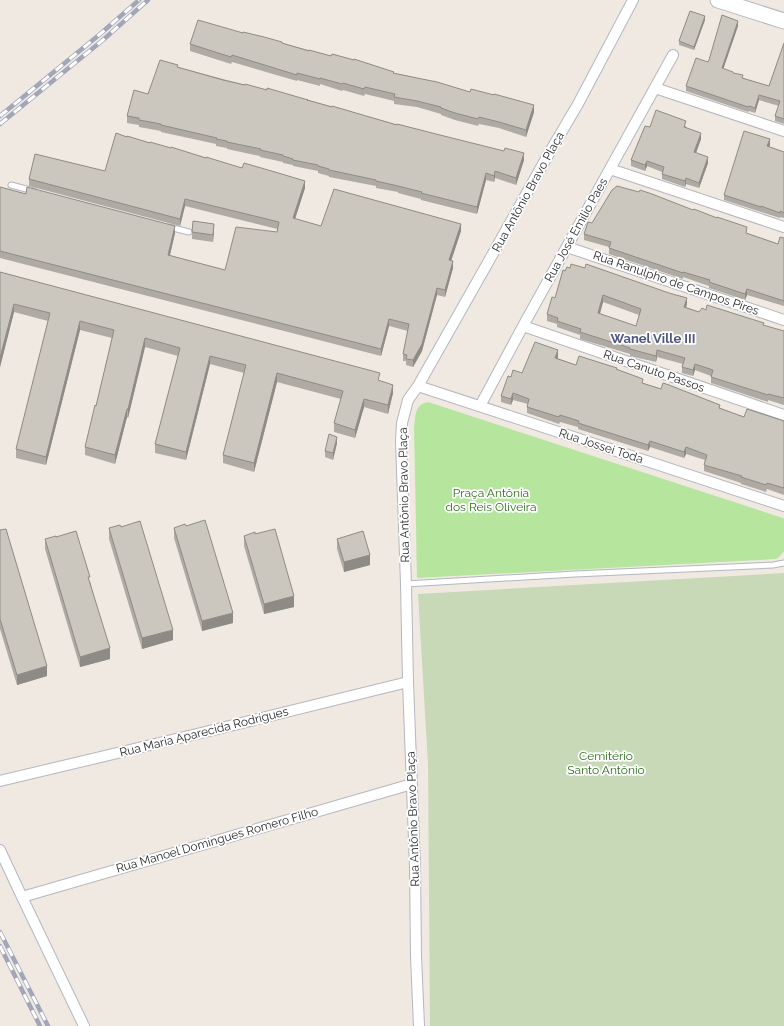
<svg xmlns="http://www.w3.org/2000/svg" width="784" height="1026" font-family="Raleway,sans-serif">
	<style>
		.green { fill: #b6e59e }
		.cemetery { fill: #c8d9b8 }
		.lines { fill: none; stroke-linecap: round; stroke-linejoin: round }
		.lane-casing { stroke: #b4b7c1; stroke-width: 7 }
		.street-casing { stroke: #b4b7c1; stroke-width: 12 }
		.secondary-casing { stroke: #b4b7c1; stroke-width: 17 }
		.lane { stroke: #fff; stroke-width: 5 }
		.street { stroke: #fff; stroke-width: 10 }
		.secondary { stroke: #fff; stroke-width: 15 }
		.rail-casing { stroke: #a3a6b8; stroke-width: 4.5 }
		.rail { stroke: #fff; stroke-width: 3; stroke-dasharray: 9; stroke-linecap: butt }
		.wall { fill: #afaba4; fill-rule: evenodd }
		.shaded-wall { fill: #8e8b86 }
		.building { fill: #cbc7bf; stroke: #8e8b86; fill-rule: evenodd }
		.labels { text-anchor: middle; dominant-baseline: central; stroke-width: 3.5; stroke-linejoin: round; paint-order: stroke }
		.street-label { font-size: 12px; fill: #2e2e2e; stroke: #fff }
		.park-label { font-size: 12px; fill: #2c6e1b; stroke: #fff }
		.neighbourhood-label { font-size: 13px; font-weight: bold; fill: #4d5680; stroke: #fff }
	</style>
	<rect width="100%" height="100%" fill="#efe9e1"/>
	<!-- green -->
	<path class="green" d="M428 402 783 518 784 519V551L780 556 776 559 417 578 414 426C415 419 415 408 422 404 424 403 426 403 428 402Z"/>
	<!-- cemetery -->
	<path class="cemetery" d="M784 573V1026H430L428 764 418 594Z"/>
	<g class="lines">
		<!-- lane casing -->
		<g class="lane-casing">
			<path id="lane" d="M11 185 34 191
				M169 227 189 232
				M406 584 575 574 773 565 784 563"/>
		</g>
		<!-- street casing -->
		<g class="street-casing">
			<path id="street" d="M655 88 784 131
				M610 169 784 227
				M567 247 784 320
				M523 326 784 415
				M418 386 784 506
				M480 406 523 326 673 55
				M0 781 201 733 408 682
				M0 850 22 897 84 1026
				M22 897 412 784
				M419 1026 416 956 415 867 408 682 406 584 401 441 402 423 408 400 418 386 495 250 548 155 578 104 633 0"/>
		</g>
		<!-- secondary casing -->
		<g class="secondary-casing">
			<path id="secondary" d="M718 0 784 21"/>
		</g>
		<!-- lane -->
		<use href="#lane" class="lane"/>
		<!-- street -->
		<use href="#street" class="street"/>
		<!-- secondary -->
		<use href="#secondary" class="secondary"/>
		<!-- rail casing -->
		<g class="rail-casing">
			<path id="rail" d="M0 116 99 35 139 0
				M0 124 103 40 148 0
				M0 932 48 1026
				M0 946 40 1026"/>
		</g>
		<!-- rail -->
		<use href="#rail" class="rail"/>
	</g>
	<!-- wall -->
	<path class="wall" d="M705 20 694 50 679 45V41Z
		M738 26 723 69 733 73 743 78 769 86 784 43V124L775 121V116L779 106 759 100 755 113 749 111 748 112 686 91V86L708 62Z
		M282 43 394 73 417 78 534 112 526 137 499 128 479 124 478 126 455 120 441 115V114L417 107 394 104V101L365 94 364 96 343 90 342 91 320 84V86L297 80V81L232 62 231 64 190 51V44Z
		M178 67 245 85 308 100 524 160 516 185 495 178 494 182 486 180 477 214 421 200V199L398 193V192L376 188V186L329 177V176L318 173V171L293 166V165L283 163V162L260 157V156L227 149V148L216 146V144L161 132V131L139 127V125L127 123V116Z
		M686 126V127L701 139 696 153 708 163 699 188 686 184 685 187 662 179V172L647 166 645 171 631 166V160L650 127Z
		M127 137 206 158 305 188 295 219 321 226 461 231 451 261 453 268 445 297 437 295 422 351 413 367 406 365V361H403V354L408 331 389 326 381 356 0 258V187L175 233 170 256 225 270 277 232V229L185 206 180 226 29 186V179L105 171Z
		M770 145 769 147 784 152V218L780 217V218L761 212 724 200V195Z
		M592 223 747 233 778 244 784 238V306L747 295 745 300 709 288V286L683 277V279L609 254V247L584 240V234Z
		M214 231 213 242 192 239V232Z
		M563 270 687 304 686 307 699 312 764 326 784 331V405L768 400V402L711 383V376L695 370 693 376 682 373V367L683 364 657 357 656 362 630 356V354L580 339V335L557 327V324L547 321V314L555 298ZM603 302 639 315 636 326 600 314Z
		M0 272 380 381 393 393 388 414 364 407 355 438 334 432V423L341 399 277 382 254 472 223 463V455L244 373 210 364 186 460 155 453V444L178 356 145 347 128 418 127 417 115 464 85 455V447L96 406 112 338 80 330 46 465 16 458V449L48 321 14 312 0 367Z
		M558 357 557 358 576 365 617 369 643 383 720 408 744 417 784 421V495L767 489 766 492 741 484V483L704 471V465L705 460 686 454 684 458 650 447 648 451 578 429V427L560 422 559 424 527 413V407L528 404 513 400 511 405 501 402V396L511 377 522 373Z
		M337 443 333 460 325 457V451Z
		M121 527 173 640 142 649 109 539V528Z
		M174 528 233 623 202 631 174 538Z
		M0 530 47 676 17 685 0 629Z
		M255 534 294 607 264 614 244 546V536Z
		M45 539 90 581 110 659 80 667 45 549Z
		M337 539 370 565 344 572 337 549Z"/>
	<!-- shaded-wall -->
	<path class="shaded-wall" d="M705 16V20L694 50V47Z
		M738 21V26L722 73V68Z
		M759 95V100L755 113V108Z
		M534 105V112L526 137V130Z
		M701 133V139L694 158V152Z
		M770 139V145L767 152V146Z
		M524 153V160L516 185V178Z
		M708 157V163L699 188V183Z
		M647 161V166L645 171V165Z
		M495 171V178L494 182V176Z
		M486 173V180L477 214V207Z
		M686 178V184L685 187V181Z
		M305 181V188L293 225V218Z
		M185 199V206L180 226V219Z
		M214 224V231L213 242V235Z
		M461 224V231L449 267V260Z
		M175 226V233L168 262V255Z
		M453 261V268L445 297V290Z
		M437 288V295L422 351 413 367V360Z
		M747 289V295L745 300V294Z
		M603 295V302L598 320V313Z
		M687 298V304L684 313V307Z
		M14 304V312L0 367V358Z
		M389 319V326L381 356V349Z
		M80 321V330L46 465V457Z
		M145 338V347L128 418V409Z
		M558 350V357L555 364V358Z
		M657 350V357L656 362V356Z
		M210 356V364L186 460V452Z
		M695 364V370L693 376V370Z
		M277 373V382L254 472V463Z
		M393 385V393L388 414V405Z
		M513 393V400L511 405V399Z
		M364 399V407L355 438V430Z
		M127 409V417L115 464V455Z
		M337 437V443L333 460V453Z
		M650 441V447L648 451V445Z
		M686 447V454L684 458V452Z
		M370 555V565L344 572V562Z
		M294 596V607L264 614V604Z
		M233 613V623L202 631V621Z
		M173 630V640L142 649V638Z
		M110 648V659L80 667V657Z
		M47 666V676L17 685V675Z"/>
	<!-- building -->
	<path class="building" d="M690 11 705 16 694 47 679 41Z
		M722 15 738 21 722 68 733 72V73L743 75 742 78 769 86 784 43V119L775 116 780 101 759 95 755 108 749 106 748 107 686 86 696 58 708 62 709 60Z
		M198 20 243 33V32L264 37 282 42V43L309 51V50L331 56 332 54 354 60V59L394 72 393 73 417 78 437 82 470 92 471 89 494 95V94L534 105 526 130 499 122 479 117 478 119 455 113 441 108V107L417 101 394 97 395 94 365 87 364 89 343 83 342 84 320 78V79L297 73V75L232 55 231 57 190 44Z
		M160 60 178 65 177 67 223 80 245 85V84L267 90V88L308 100H307L332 107V106L397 125V124L440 135 504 151 505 148 524 153 516 178 495 171 494 176 486 173 477 207 421 193 422 192 398 186 376 181V180L329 170V169L318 166V165L293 160V159L283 156V155L260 150 261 149 227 142V141L216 139 217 138 161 125V124L139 120V118L127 116 134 90 148 94Z
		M656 110 686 121 684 127 701 133 694 152 708 157 699 183 686 178 685 181 662 174 664 167 647 161 645 165 631 160 645 126 650 127Z
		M744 131 770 139 767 146 784 152V213L780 211V213L761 206V207L724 195Z
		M116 133 127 137V136L150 143V142L171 148V147L206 158V157L242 168 244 163 275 172 305 181 293 218 321 226 334 189 461 224 449 260 453 261 445 290 437 288 422 344 413 360 406 359 407 355 403 354 409 324 389 319 381 349 0 251V187L26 194 27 187 175 226 168 255 225 270 236 227 277 232 279 222 185 199 180 219 29 179 35 154 105 171Z
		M617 186 639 192 640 190 652 194 693 210 694 209 717 218V217L747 227 746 233 778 244 780 237 784 238V301L747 289 745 294 709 282 710 280 683 272V273L609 248 611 242 584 234 588 222 592 223 612 190Z
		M193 221 214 224 213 235 192 232Z
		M571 264 585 268 586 264 669 293 687 298 684 307 699 312 702 308 706 310 707 305 764 323 763 325 784 331V398L768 394V395L711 377 713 370 695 364 693 370 682 367 685 358 657 350 656 356 630 349V348L580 332 581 329 557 321 558 318 547 314 552 297 555 298 563 270 565 271 567 267 570 268ZM603 295 641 309 636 326 598 313Z
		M0 272 380 373 378 380 393 385 388 405 364 399 355 430 334 423 343 391 277 373 254 463 223 455 246 365 210 356 186 452 155 444 180 348 145 338 128 409H127L115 455 85 447 95 405 96 406 114 330 80 321 46 457 16 449 50 313 14 304 0 358Z
		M535 342 558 350 555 358 576 365 579 356 617 368 616 369 643 379 642 383 661 389 663 383 669 385 720 405 719 408 744 417 747 409 784 421V488L767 483 766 485 741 477 742 476 704 465 707 455 686 447 684 452 650 441 648 445 578 423 579 421 560 415 559 417 527 407 529 399 513 393 511 399 501 396 508 376 511 377 513 370 522 373Z
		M329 434 337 437 333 453 325 451Z
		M205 520 233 613 202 621 174 528 185 524 186 526Z
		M140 521 173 630 142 638 109 528 120 525 121 527Z
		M6 529 47 666 17 675 0 619V530Z
		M275 529 294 596 264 604 244 536 255 532V534Z
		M76 531 90 577H88L110 648 80 657 45 539 56 536V537Z
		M363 531 370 555 344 562 337 539Z"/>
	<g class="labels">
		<!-- street labels -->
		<g class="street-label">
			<text transform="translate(528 192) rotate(-61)">Rua Antônio Bravo Plaça</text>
			<text transform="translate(576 230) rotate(-61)">Rua José Emilio Paes</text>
			<text transform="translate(676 283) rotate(19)">Rua Ranulpho de Campos Pires</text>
			<text transform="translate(654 371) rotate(19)">Rua Canuto Passos</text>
			<text transform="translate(601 446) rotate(18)">Rua Jossei Toda</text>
			<text transform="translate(404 495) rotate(-91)">Rua Antônio Bravo Plaça</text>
			<text transform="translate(204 732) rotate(-14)">Rua Maria Aparecida Rodrigues</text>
			<text transform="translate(413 819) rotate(-92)">Rua Antônio Bravo Plaça</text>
			<text transform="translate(217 840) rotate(-16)">Rua Manoel Domingues Romero Filho</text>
		</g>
		<!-- park labels -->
		<g class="park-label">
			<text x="491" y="493">Praça Antônia<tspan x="491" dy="14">dos Reis Oliveira</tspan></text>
			<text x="606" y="756">Cemitério<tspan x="606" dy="14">Santo Antônio</tspan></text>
		</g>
		<!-- neighbourhood labels -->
		<g class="neighbourhood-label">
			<text x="653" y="338">Wanel Ville III</text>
		</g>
	</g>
</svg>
